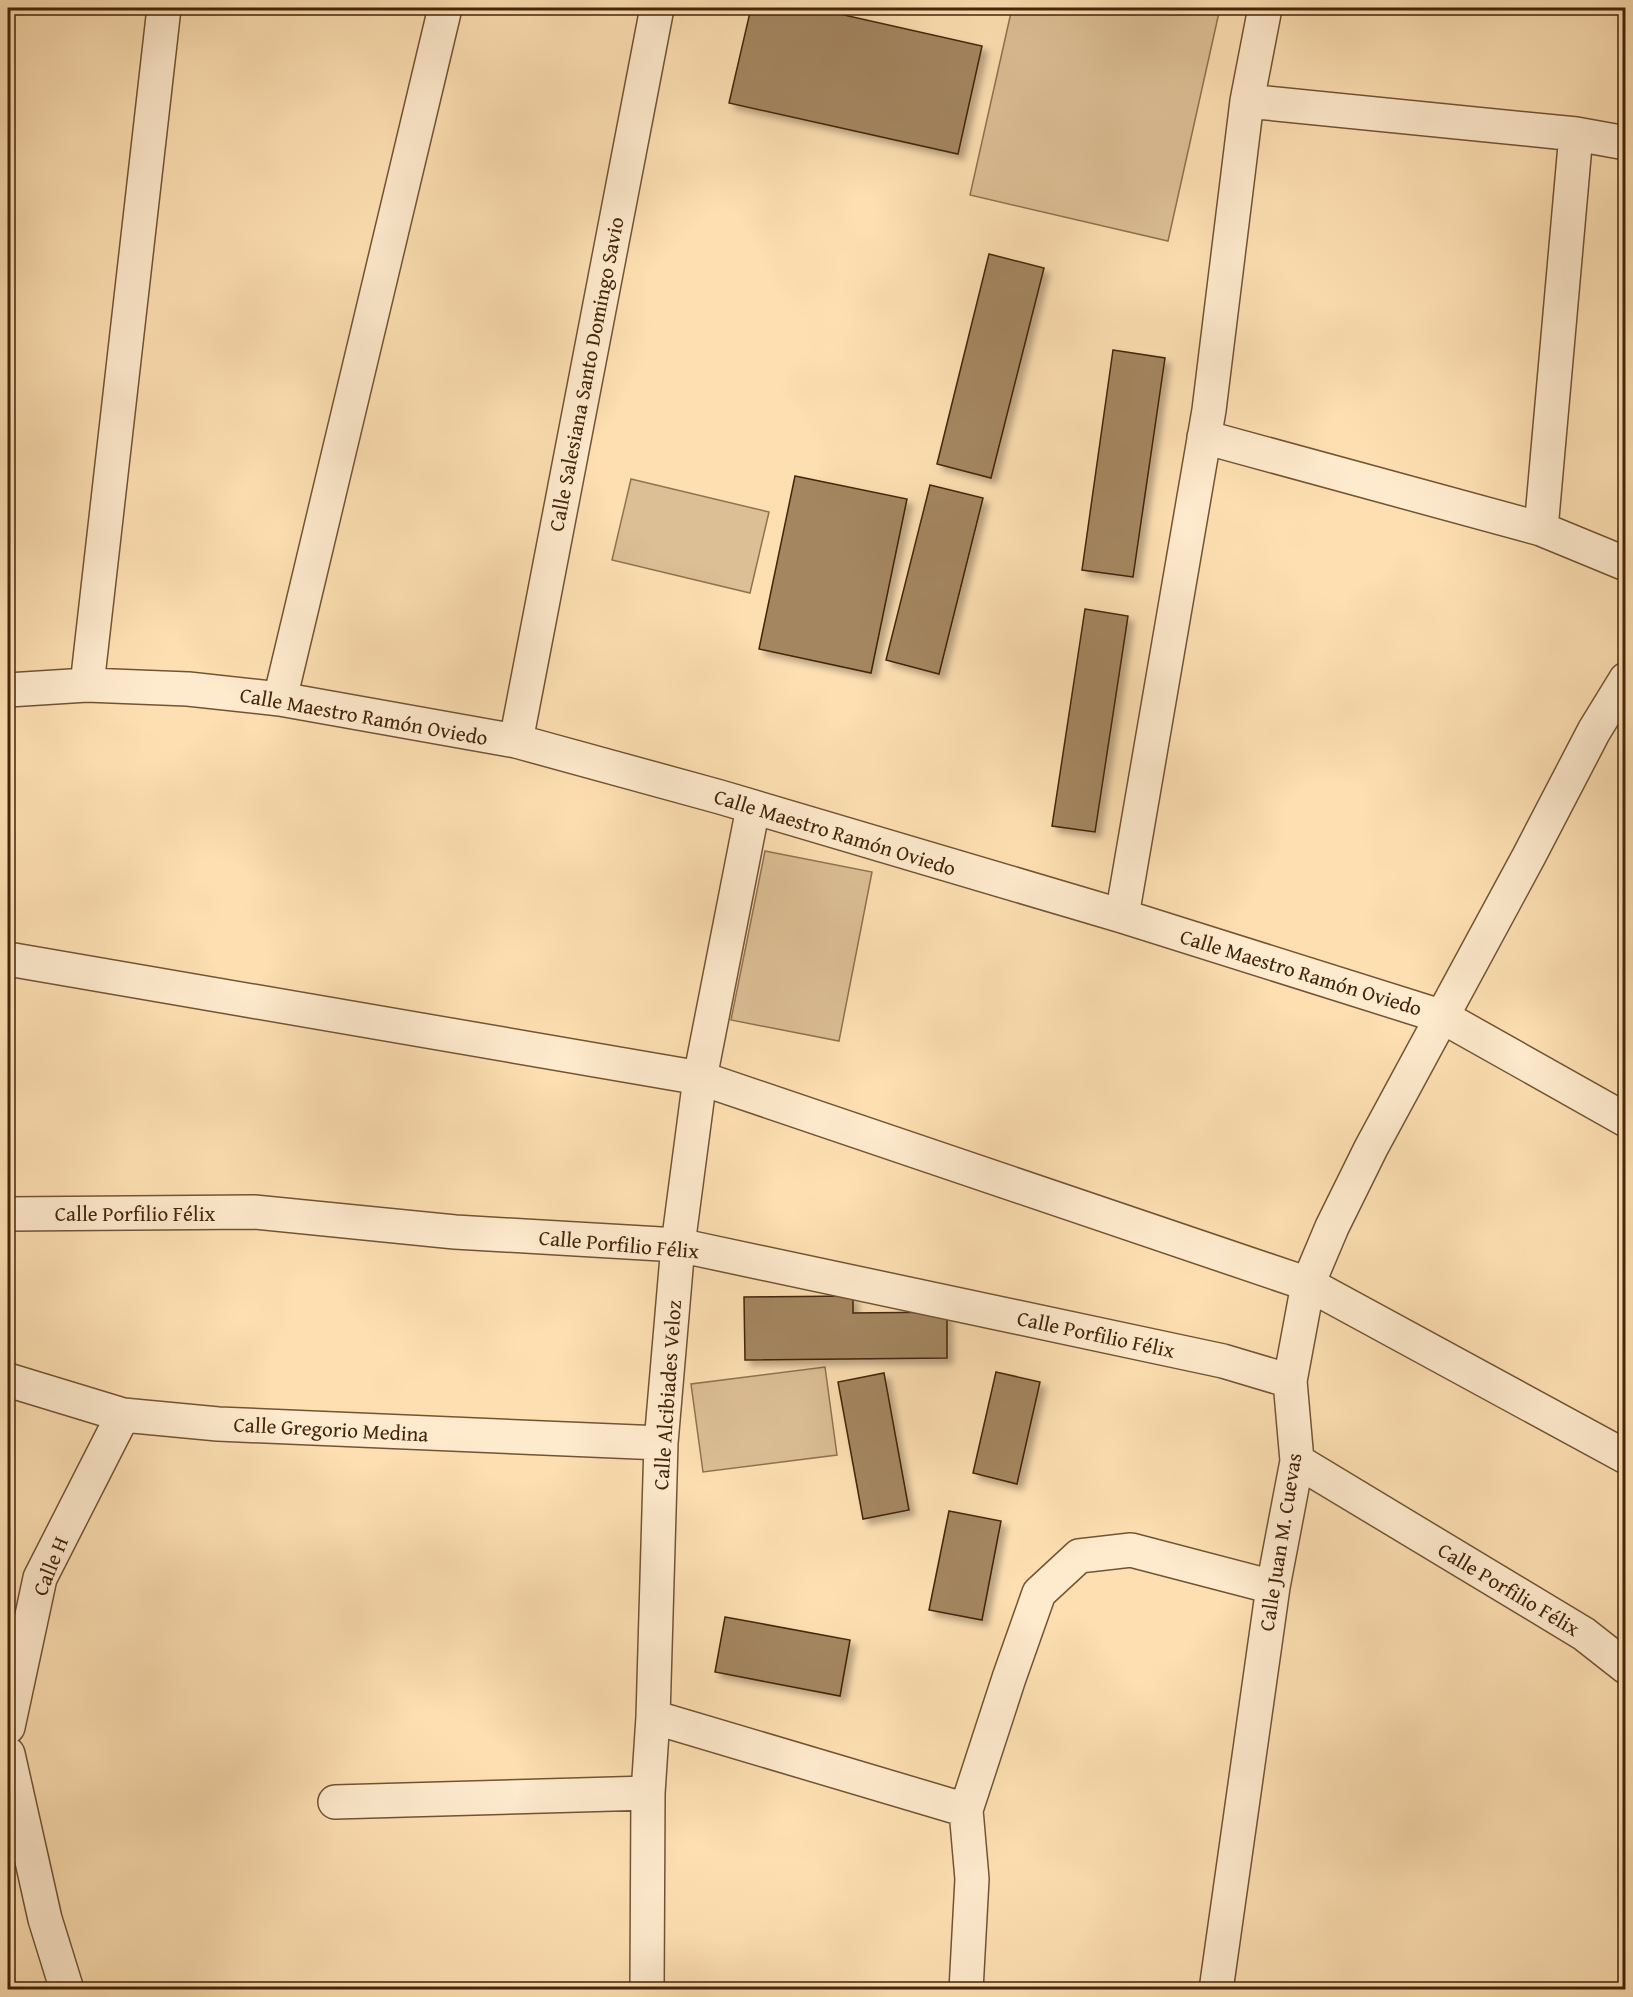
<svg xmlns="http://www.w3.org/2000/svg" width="1633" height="1997" font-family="'Gentium Book Plus',serif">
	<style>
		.green { fill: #ddbf95; stroke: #90724f; stroke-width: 1.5 }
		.building { fill: #a48661; stroke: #432509; stroke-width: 1.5; filter: url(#shadow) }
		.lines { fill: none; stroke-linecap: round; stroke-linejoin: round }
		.street-casing { stroke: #725433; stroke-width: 36 }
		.street { stroke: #feeacd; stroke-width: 33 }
		.labels { text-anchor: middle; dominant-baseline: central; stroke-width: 5; stroke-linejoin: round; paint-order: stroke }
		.street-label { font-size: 21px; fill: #432509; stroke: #feeacd }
	</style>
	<defs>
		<filter id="shadow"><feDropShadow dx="5.5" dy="5.5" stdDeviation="3" flood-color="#0004"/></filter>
	</defs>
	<rect width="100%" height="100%" fill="#fddfb2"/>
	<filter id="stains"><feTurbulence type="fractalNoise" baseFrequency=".00333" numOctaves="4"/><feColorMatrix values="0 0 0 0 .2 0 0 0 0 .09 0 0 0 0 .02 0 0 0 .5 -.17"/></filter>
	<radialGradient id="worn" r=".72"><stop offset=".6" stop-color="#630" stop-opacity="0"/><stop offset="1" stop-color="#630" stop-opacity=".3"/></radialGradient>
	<!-- green -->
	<path class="green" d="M1012 8H1220L1168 241 970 195Z
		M631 479 769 512 750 593 612 560Z
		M765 851 872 872 839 1041 731 1020Z
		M825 1367 837 1455 703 1472 691 1384Z"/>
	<!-- building -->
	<path class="building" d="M751 8H813L982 46 958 154 729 103Z
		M989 254 1044 268 991 478 937 464Z
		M1113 350 1165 358 1133 577 1082 570Z
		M795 476 907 499 871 673 759 649Z
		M930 485 983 498 939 674 886 660Z
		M1085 609 1128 616 1095 832 1052 826Z
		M853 1296V1313L947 1312V1358L745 1360 744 1297Z
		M996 1372 1040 1382 1017 1484 973 1473Z
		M884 1373 909 1510 863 1519 838 1382Z
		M949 1511 1001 1521 982 1620 929 1610Z
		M725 1617 850 1640 840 1696 715 1672Z"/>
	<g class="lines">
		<!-- street casing -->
		<g class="street-casing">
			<path id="street" d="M1247 101 1576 134 1626 143
				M1204 437 1541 529 1626 564
				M1541 529 1576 134
				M87 685 164 8
				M8 690 87 685 188 689 280 699 516 741 720 797 1122 916 1443 1017 1626 1120
				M280 699 445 8
				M516 741 657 8
				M1122 916 1209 410 1247 101 1265 8
				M8 959 700 1078 1308 1284 1626 1457
				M8 1214 254 1212 455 1232 678 1245 1223 1361 1290 1381
				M8 1380 123 1415 218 1424 661 1443
				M1297 1461 1584 1634 1626 1667
				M653 1717 966 1810
				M8 1727 40 1578 123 1415
				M8 1754 45 1919 67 1990
				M335 1802 648 1793
				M647 1990 648 1793 653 1717 661 1443 678 1245 700 1078 753 808
				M966 1990 972 1879 966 1810 1009 1678 1039 1593 1079 1556 1131 1550 1273 1587
				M1216 1990 1273 1587 1297 1461 1290 1381 1308 1284 1332 1227 1371 1148 1529 856 1594 731 1626 679"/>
		</g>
		<!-- street -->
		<use href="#street" class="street"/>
	</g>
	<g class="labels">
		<!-- street labels -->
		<g class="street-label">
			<text transform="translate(586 374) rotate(-79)">Calle Salesiana Santo Domingo Savio</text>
			<text transform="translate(364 716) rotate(10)">Calle Maestro Ramón Oviedo</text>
			<text transform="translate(835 832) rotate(17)">Calle Maestro Ramón Oviedo</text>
			<text transform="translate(1301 972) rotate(17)">Calle Maestro Ramón Oviedo</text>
			<text x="135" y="1213">Calle Porfilio Félix</text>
			<text transform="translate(619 1244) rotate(5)">Calle Porfilio Félix</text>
			<text transform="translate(1096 1334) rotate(12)">Calle Porfilio Félix</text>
			<text transform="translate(667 1395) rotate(-86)">Calle Alcibiades Veloz</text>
			<text transform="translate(331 1429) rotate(3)">Calle Gregorio Medina</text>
			<text transform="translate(1280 1542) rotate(-81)">Calle Juan M. Cuevas</text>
			<text transform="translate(50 1566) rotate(-68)">Calle H</text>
			<text transform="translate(1509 1589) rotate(31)">Calle Porfilio Félix</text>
		</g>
	</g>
	<!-- margin -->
	<rect width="1633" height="1997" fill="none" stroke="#fddfb2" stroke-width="30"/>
	<rect x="9" y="9" width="1615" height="1979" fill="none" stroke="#432509" stroke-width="3"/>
	<rect x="15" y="15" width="1603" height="1967" fill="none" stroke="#432509" stroke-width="1.5"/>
	<rect width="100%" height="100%" filter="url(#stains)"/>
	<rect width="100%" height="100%" fill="url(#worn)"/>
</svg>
